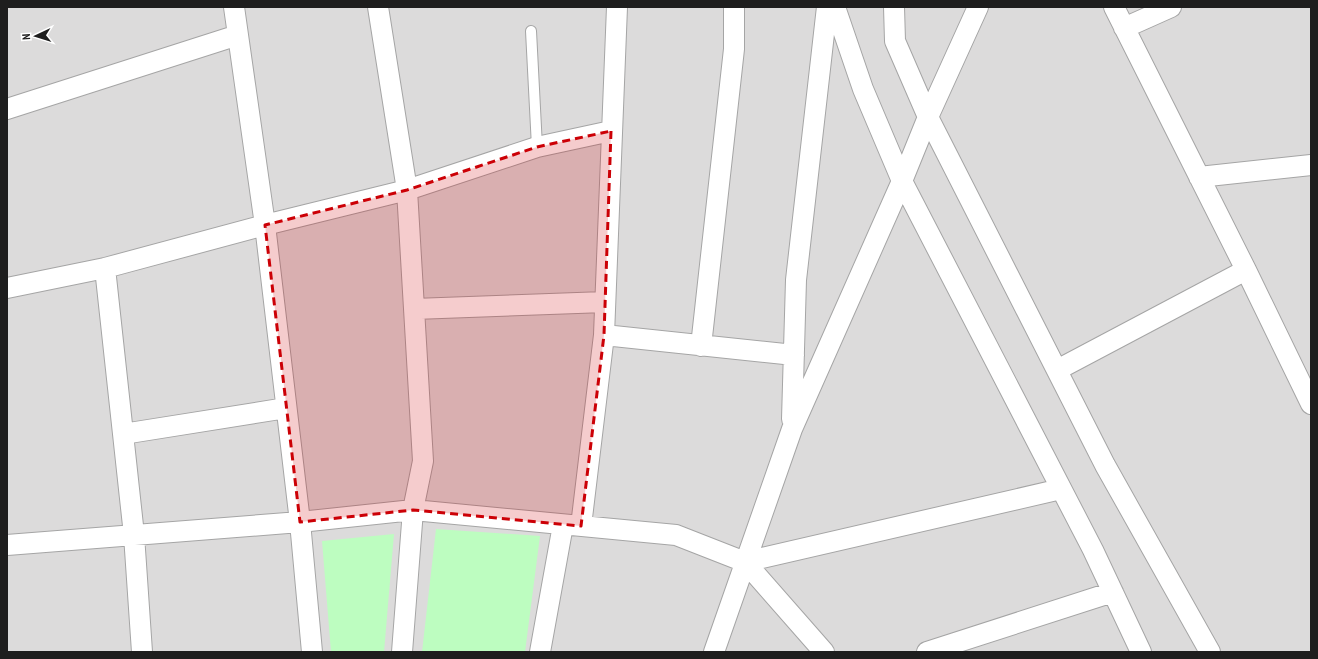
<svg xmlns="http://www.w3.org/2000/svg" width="1318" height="659" font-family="'PT Sans Narrow',sans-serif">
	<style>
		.residential { fill: #dcdbdb }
		.park { fill: #bdfdc0 }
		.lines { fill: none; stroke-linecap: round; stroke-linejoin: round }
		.service-casing { stroke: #a5a5a5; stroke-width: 12 }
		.minor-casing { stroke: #a5a5a5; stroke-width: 22 }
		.service { stroke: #fff; stroke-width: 10 }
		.minor { stroke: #fff; stroke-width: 20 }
		.marked { fill: #cc0006; fill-opacity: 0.2; stroke: #cc0006; stroke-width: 3; stroke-dasharray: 8 5; stroke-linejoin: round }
	</style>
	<rect width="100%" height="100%" fill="#f0ebe3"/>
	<!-- residential -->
	<path class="residential" d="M7 7H1311V652H7Z"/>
	<!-- park -->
	<path class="park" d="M436 529 540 536 525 652H422Z
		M394 534 384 652H331L322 541Z"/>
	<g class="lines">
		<!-- service casing -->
		<g class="service-casing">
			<path id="service" d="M531 31 537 147"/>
		</g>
		<!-- minor casing -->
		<g class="minor-casing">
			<path id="minor" d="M835 7 863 89 902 181 1093 550 1141 652
				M894 7 895 41 928 117 1105 465 1210 652
				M1114 7 1246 270 1311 404
				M1124 28 1171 7
				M7 109 238 35
				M1199 177 1311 165
				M7 288 105 268
				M414 309 605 302
				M604 335 617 7
				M701 346 734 49V7
				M1057 370 1246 270
				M792 419 796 280 827 7
				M123 434 286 408
				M581 526 604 335 794 355
				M7 545 300 522 265 225 407 190 378 7
				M142 652 134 535 105 268 265 225 234 7
				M312 652 300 522 413 510 423 461 407 190 537 147 611 131
				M402 652 413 510 676 535 745 562
				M540 652 563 525
				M714 652 792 429 902 181 928 117 978 7
				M824 652 745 562 1061 489
				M927 652 1113 592"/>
		</g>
		<!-- service -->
		<use href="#service" class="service"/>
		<!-- minor -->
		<use href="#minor" class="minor"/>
	</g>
	<!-- marked area -->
	<path class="marked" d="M611 131 604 335 581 526 413 510 300 522 265 225 407 190 537 147Z"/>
	<!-- border -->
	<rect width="1318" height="659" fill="none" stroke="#1e1e1e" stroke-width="16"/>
	<!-- north arrow -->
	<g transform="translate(36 36) rotate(266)" stroke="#ffffff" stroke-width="3" paint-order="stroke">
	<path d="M0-3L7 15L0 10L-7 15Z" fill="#1e1e1e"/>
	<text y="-6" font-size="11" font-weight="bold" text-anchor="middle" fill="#1e1e1e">N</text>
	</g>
</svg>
